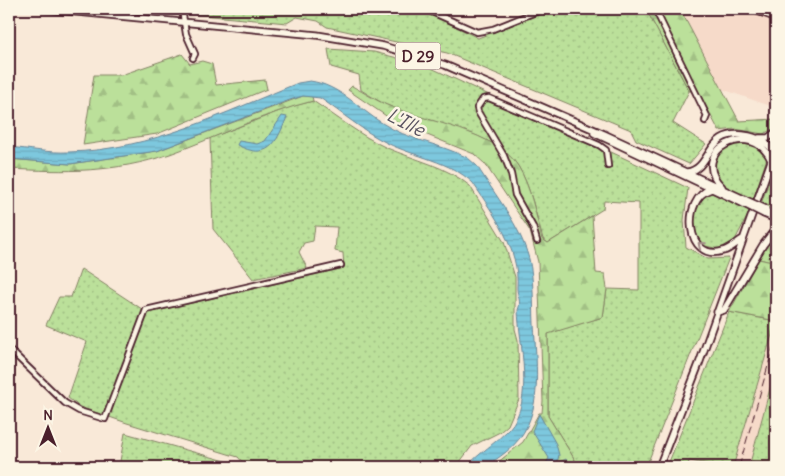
<svg xmlns="http://www.w3.org/2000/svg" width="785" height="476" font-family="Delius,sans-serif">
	<style>
		.built { fill: #f6dac9 }
		.grass { fill: url(#grass-dots); stroke: #828062 }
		.forest { fill: url(#forest-firs); stroke: #828062 }
		.water { fill: url(#water-rules); stroke: #698496 }
		.lines { fill: none; stroke-linecap: round; stroke-linejoin: round }
		.stream { stroke: #698496; stroke-width: 1 }
		.minor-casing { stroke: #4a1f2b; stroke-width: 8 }
		.major-casing { stroke: #4a1f2b; stroke-width: 9 }
		.minor { stroke: #fcf5e5; stroke-width: 4.5 }
		.major { stroke: #fcf5e5; stroke-width: 5.5 }
		.rail { stroke: #4a1f2b; stroke-width: 1; stroke-dasharray: 8 4; stroke-linecap: butt }
		.major-bridge-casing { stroke: #4a1f2b; stroke-width: 9; stroke-linecap: butt }
		.major-bridge { stroke: #fcf5e5; stroke-width: 5.5 }
		.oneway { stroke: #a38a88 }
		.labels { text-anchor: middle; dominant-baseline: central; stroke-width: 5; stroke-linejoin: round; paint-order: stroke }
		.shield { fill: #fcf5e5; stroke: #7f5f63; stroke-width: 1 }
		.shield-label { font-size: 16px; font-weight: bold; fill: #4a1f2b }
		.water-label { font-size: 19px; font-style: italic; fill: #595261; stroke: #fcf5e5 }
	</style>
	<defs>
		<pattern id="grass-dots" width="8" height="8" patternUnits="userSpaceOnUse" patternTransform="scale(1.25)"><rect width="8" height="8" fill="#bbe09a"/><path d="M2 2h.1M6 6h.1" fill="none" stroke="#a2c085" stroke-width="1.8" stroke-linecap="round"/></pattern>
		<pattern id="forest-firs" width="22" height="20" patternUnits="userSpaceOnUse" patternTransform="scale(1.25)"><rect width="22" height="20" fill="#bbe09a"/><path d="M5 1l3.5 6h-7zM16 11l3.5 6h-7z" fill="#a2c085"/></pattern>
		<pattern id="water-rules" width="6" height="5" patternUnits="userSpaceOnUse" patternTransform="scale(1.25)"><rect width="6" height="5" fill="#7dc8de"/><path d="M0 2.5h6" fill="none" stroke="#6eabbf"/></pattern>
	</defs>
	<rect width="100%" height="100%" fill="#f9e9d8"/>
	<filter id="ink" filterUnits="userSpaceOnUse"><feTurbulence type="fractalNoise" baseFrequency=".02" numOctaves="2"/><feDisplacementMap in="SourceGraphic" scale="10" xChannelSelector="R" yChannelSelector="G"/><feConvolveMatrix kernelMatrix="1 2 1 2 8 2 1 2 1" color-interpolation-filters="sRGB"/></filter>
	<g filter="url(#ink)">
		<!-- built -->
		<path class="built" d="M680 9H776V108L722 89Z
			M776 322V366L749 467H733Z"/>
		<!-- grass -->
		<path class="grass" d="M189 9H416L429 13 478 38 554 9H646L689 91 673 123 706 144 689 164 636 140 631 130 447 53 327 27 318 21 297 17 287 23 191 14Z
			M328 49 374 52 425 65 688 188 684 220 686 247 708 259 729 258 646 467H569L575 460 548 416V333L603 317 607 289 639 290V203L604 201 603 209 548 243 543 239C536 216 531 187 518 166 495 131 428 123 391 107 381 103 371 96 361 90L359 75 331 67Z
			M313 101C337 117 361 136 387 148 415 160 446 166 470 186L504 242 515 277V329L518 340 519 399 508 425 500 432 472 446 456 467H247L238 457 127 423 80 407 68 398 87 342 46 325 59 297H71L81 269 148 313 344 268 343 253 335 251 337 227 315 226 313 241 304 243 299 252 307 268 253 279 213 229 210 138 290 107Z
			M740 143 760 148 767 158 753 200C742 195 727 191 719 181 712 172 713 156 722 149 726 145 735 144 740 143Z
			M776 161V207L770 209 761 204Z
			M708 193H712L750 211 735 240 719 249 701 245C690 231 692 203 708 193Z
			M776 231V263L759 259Z
			M729 312 776 321 733 467 689 461 688 467H667Z
			M776 366V467H749Z
			M125 433 233 463 240 467H119Z"/>
		<!-- forest -->
		<path class="forest" d="M646 9H680L739 121 776 119 773 129 763 134 735 129 719 131 698 91H689Z
			M182 54 190 64 202 61 212 64 216 85 265 80 267 89 157 134 83 145 94 75H121Z
			M352 86C365 93 378 102 392 107 428 122 497 132 518 166 531 187 536 216 542 239L548 243 592 216 596 273 605 274 607 289 603 317 548 334V416L575 460 569 467H492L523 442 539 413H542L543 401 538 262 530 231 485 164 474 154 395 122 348 90Z
			M303 96H312L313 101C264 113 218 137 170 154 114 173 67 172 9 169V159L70 164 157 151Z
			M759 259 776 263V321L729 312Z"/>
		<!-- water -->
		<path class="water" d="M310 81C339 85 358 108 382 123 408 140 441 144 468 158L477 166C495 195 520 225 529 259 534 279 533 303 534 324 536 367 546 421 506 452 491 464 485 467 466 467 479 453 496 443 509 429 535 401 519 343 518 310 522 301 517 296 517 288 520 249 494 215 473 183 450 161 415 157 387 143 363 131 342 113 320 98L303 96 290 100 157 151 70 164 9 159V147C29 149 50 153 69 152 151 150 223 113 298 83Z
			M282 116 287 117C276 144 268 161 237 145L239 141 257 144 265 141Z
			M539 414 556 444 559 455 556 467H544L549 458 532 431Z"/>
		<g class="lines">
			<!-- stream -->
			<path class="stream" d="M556 464 566 459 570 467"/>
			<!-- minor casing -->
			<g class="minor-casing">
				<path id="minor" d="M182 9 186 34 195 54 193 58
					M425 9 477 32 493 29 543 9
					M655 9 707 116 705 121
					M750 9 776 18
					M537 241 533 227 515 195 511 174 504 156 478 112 477 108 483 99 489 98 599 145 606 150 608 166
					M9 349 65 403 79 411 105 419 146 310 341 265"/>
			</g>
			<!-- major casing -->
			<g class="major-casing">
				<path id="major" d="M46 9 317 35 383 46 445 65 604 134 746 200
					M594 133 744 204
					M759 138H768L776 132
					M687 172C713 169 705 126 749 136 760 139 767 142 774 152
					M722 187C686 151 753 118 771 160
					M711 189C681 198 685 263 723 251 731 249 736 243 743 239
					M764 214 776 219
					M764 214 776 210
					M717 312 724 310 763 245 776 228
					M659 467 699 364 776 147"/>
			</g>
			<!-- minor -->
			<use href="#minor" class="minor"/>
			<!-- major -->
			<use href="#major" class="major"/>
			<!-- rail -->
			<path class="rail" d="M739 467 776 338"/>
			<!-- major-bridge casing -->
			<g class="major-bridge-casing">
				<path id="major-bridge" d="M746 200 766 209
					M744 204 764 214"/>
			</g>
			<!-- major-bridge -->
			<use href="#major-bridge" class="major-bridge"/>
		</g>
		<!-- one-way arrows -->
		<defs><path id="oneway-chevron" d="M-2-3.5L2.5 0L-2 3.5" fill="none" stroke-width="1.6" stroke-linecap="round" stroke-linejoin="round" transform="scale(1.25)"/></defs>
		<use class="oneway" href="#oneway-chevron" transform="translate(701 245) rotate(-140)"/>
	</g>
	<g class="labels">
		<!-- shield labels -->
		<rect class="shield" x="395.5" y="42.5" width="45" height="27" rx="4"/>
		<g class="shield-label">
			<text x="418" y="56">D 29</text>
		</g>
		<!-- water labels -->
		<g class="water-label">
			<text transform="translate(406 122) rotate(27)">L'Ille</text>
		</g>
	</g>
	<!-- margin -->
	<rect width="785" height="476" fill="none" stroke="#fcf5e5" stroke-width="30"/>
	<rect x="15" y="15" width="755" height="446" fill="none" stroke="#4a1f2b" stroke-width="2" filter="url(#ink)"/>
	<!-- north arrow -->
	<g transform="translate(48 428)" stroke="#fcf5e5" stroke-width="4" paint-order="stroke">
	<path d="M0-4L9 19L0 12L-9 19Z" fill="#4a1f2b"/>
	<text y="-8" font-size="14" font-weight="bold" text-anchor="middle" fill="#4a1f2b">N</text>
	</g>
</svg>
